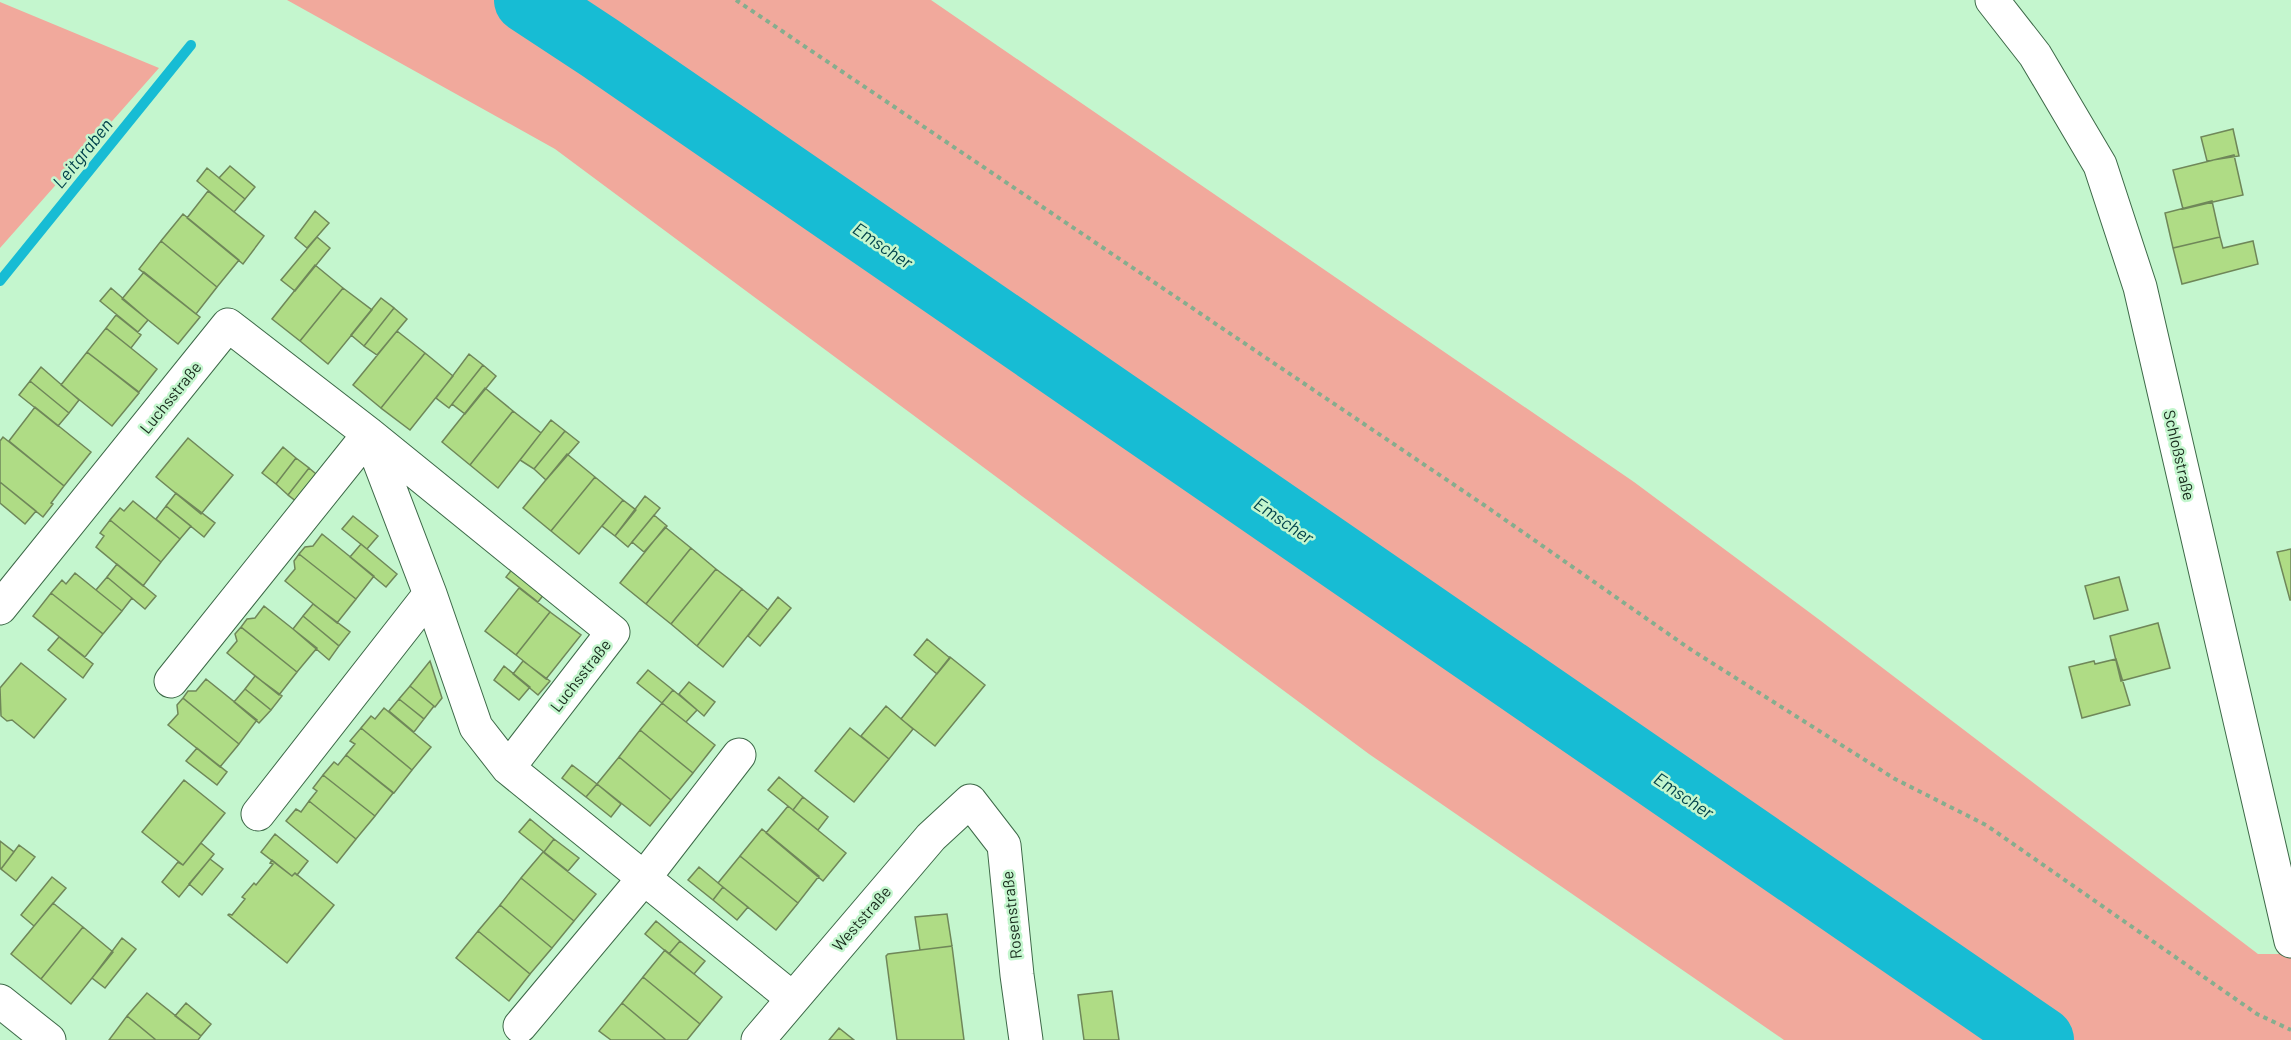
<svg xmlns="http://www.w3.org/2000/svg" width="2291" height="1040" font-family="Barlow,sans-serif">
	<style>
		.green { fill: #f1a99c }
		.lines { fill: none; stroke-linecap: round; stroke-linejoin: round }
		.stream { stroke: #17bcd4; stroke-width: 10 }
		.river { stroke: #17bcd4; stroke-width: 66 }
		.building { fill: #afdc85; stroke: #6f8759; stroke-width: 1.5 }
		.minor-casing { stroke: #3d6948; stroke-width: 35 }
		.path { stroke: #86ad8e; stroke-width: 4; stroke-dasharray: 4.5 4.5; stroke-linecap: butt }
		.minor { stroke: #fff; stroke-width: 33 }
		.labels { text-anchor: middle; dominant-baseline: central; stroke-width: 5; stroke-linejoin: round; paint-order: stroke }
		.street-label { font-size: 16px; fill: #16291a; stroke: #c4f6ce }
		.water-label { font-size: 18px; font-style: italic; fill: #00424c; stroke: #c4f6ce }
	</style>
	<rect width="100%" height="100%" fill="#c4f6ce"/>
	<!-- green -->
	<path class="green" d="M287 0H931L1634 482 1821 621 2258 954H2291V1040H1784L1369 754 555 149Z
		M0 2 159 68 0 248Z"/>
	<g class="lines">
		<!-- stream -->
		<path class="stream" d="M0 281 191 45"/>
		<!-- river -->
		<path class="river" d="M527 0 600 48 2041 1040"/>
	</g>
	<!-- building -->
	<path class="building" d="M2233 129 2239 156 2207 161 2201 137Z
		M2234 155 2243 195 2183 209 2173 170Z
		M230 166 255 187 245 199 219 178Z
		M207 168 245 199 234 212 197 181Z
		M208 191 264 236 243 264 187 218Z
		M2212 201 2220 237 2173 248 2165 213Z
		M315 211 329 223 307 248 295 238Z
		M183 214 239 260 217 287 161 241Z
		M317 237 330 248 295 291 281 280Z
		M2220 237 2223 248 2253 241 2258 264 2182 284 2173 248Z
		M161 241 217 287 196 314 139 269Z
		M315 265 343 288 300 341 272 319Z
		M144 272 200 317 178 344 122 299Z
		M111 288 148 320 138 332 100 301Z
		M343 288 372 310 328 364 300 341Z
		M381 298 394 308 364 346 351 335Z
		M394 308 407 319 377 355 364 346Z
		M116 315 141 335 131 348 106 328Z
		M106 328 157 369 139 392 87 352Z
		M397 331 425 353 381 408 353 385Z
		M87 352 139 393 112 426 61 385Z
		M425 353 453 376 410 430 381 408Z
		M469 354 483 365 449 408 436 398Z
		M483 365 496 376 465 414 452 404Z
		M41 367 79 400 69 413 30 381Z
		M30 381 69 413 58 426 19 395Z
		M485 388 513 411 470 465 442 442Z
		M35 407 91 452 64 486 9 441Z
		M513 411 541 433 498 488 470 465Z
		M551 420 565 431 534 469 520 460Z
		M565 431 579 442 546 480 534 469Z
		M3 437 64 486 51 503 53 504 43 517 0 482V441Z
		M188 438 233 475 201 514 156 477Z
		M283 447 296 458 276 484 262 473Z
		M567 454 595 477 551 531 523 508Z
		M296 458 309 468 288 495 276 484Z
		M309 468 322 479 301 505 288 495Z
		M595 477 623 500 579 554 551 531Z
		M0 482 36 511 25 524 0 503Z
		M176 493 215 523 204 537 166 506Z
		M645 496 660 508 628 547 615 536Z
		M623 500 636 510 615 536 602 526Z
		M133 501 180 539 161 562 110 520 120 508 124 511Z
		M166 506 191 526 180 539 156 519Z
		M654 515 667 526 644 552 632 542Z
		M353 516 378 536 367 549 342 529Z
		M110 520 161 562 143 586 96 547 104 536 100 533Z
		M665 527 691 548 646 604 620 583Z
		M322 534 374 576 356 599 299 554 305 547 313 546Z
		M361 544 397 574 386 587 350 557Z
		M691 548 716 569 671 624 646 604Z
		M2291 549V600H2290L2277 552Z
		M299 554 356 599 337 623 285 581 295 569 294 561Z
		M517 563 548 589 538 602 506 577Z
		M117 564 156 596 145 609 107 577Z
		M716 569 742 589 697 646 671 624Z
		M75 573 122 611 103 634 51 593 62 580 66 584Z
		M107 577 132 598 122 611 96 590Z
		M2119 577 2128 610 2094 619 2085 586Z
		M519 588 550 612 516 655 485 631Z
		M742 589 768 610 723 667 697 646Z
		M51 593 103 634 85 657 33 616Z
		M778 597 791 608 760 646 748 636Z
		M313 604 350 632 339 646 303 616Z
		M264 606 317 648 297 672 241 627 247 619 255 618Z
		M550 612 581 635 546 679 516 655Z
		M303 616 339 646 329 660 293 629Z
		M2158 623 2170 668 2121 681 2110 636Z
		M241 627 297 672 279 695 227 653 237 641 235 634Z
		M59 637 93 664 83 678 48 650Z
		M927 639 950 658 937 674 914 655Z
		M950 657 985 685 935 746 901 719Z
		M2116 659 2130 705 2082 718 2069 667 2094 661 2095 664Z
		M430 661 442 698 435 707 410 686Z
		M523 661 550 681 538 695 513 674Z
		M21 663 66 699 34 738 12 720 7 721 1 716 0 688Z
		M504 666 530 687 519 700 494 680Z
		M648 670 673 690 662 703 637 683Z
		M255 676 282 696 271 710 245 689Z
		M206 679 257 720 239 744 183 698 188 691H196Z
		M689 682 715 702 704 716 679 694Z
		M410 686 434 706 424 719 399 699Z
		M245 689 271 710 259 723 234 702Z
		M673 690 697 710 686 722 662 703Z
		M183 698 239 744 220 767 168 725 178 714 177 705Z
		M399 699 424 719 414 732 389 711Z
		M662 703 715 745 693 773 640 730Z
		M886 706 913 729 889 759 861 736Z
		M384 708 431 747 412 770 361 728 371 716 375 719Z
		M361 728 412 770 394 793 346 755 355 744 350 741Z
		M850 728 889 759 854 802 815 771Z
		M640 730 693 773 671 800 619 757Z
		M197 748 227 772 217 785 186 761Z
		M346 755 393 793 375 816 323 775 334 762 338 765Z
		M619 757 671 800 650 826 597 784Z
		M572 765 597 784 586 797 562 778Z
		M323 775 375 816 356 839 309 801 317 791 313 788Z
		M779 777 803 797 793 810 768 790Z
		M184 780 225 813 183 865 142 832Z
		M597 784 621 804 611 817 586 797Z
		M803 797 828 817 818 830 793 810Z
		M309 801 356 839 337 863 286 821 296 809 301 812Z
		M788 806 846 853 823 881 766 833Z
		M530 819 554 839 544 852 519 832Z
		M762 829 819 876 798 903 740 856Z
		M275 834 308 861 297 875 295 873 292 876 261 852Z
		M554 839 579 858 568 871 544 852Z
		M0 841 14 852 1 869 0 868Z
		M201 843 214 854 179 897 162 882 178 862 183 865Z
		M19 845 35 857 16 881 1 869Z
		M543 852 596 894 574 921 521 878Z
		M740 856 798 903 776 930 718 883Z
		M210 859 223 869 202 895 189 884Z
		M272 860 292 876 295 873 334 905 287 963 228 915 229 914 232 915 245 899 242 897 254 883 256 885 273 864 270 863Z
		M699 867 723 887 713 900 688 880Z
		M52 877 66 888 34 926 21 915Z
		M521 878 574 921 552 948 500 905Z
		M723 887 748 907 737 920 713 900Z
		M53 903 83 927 41 979 11 954Z
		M500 905 552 948 530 974 478 931Z
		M947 914 952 946 920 950 915 917Z
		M656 921 680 941 669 954 645 934Z
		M83 927 113 952 71 1004 41 979Z
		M478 931 530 974 509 1001 456 958Z
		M122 938 136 949 105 988 92 978Z
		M680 941 705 961 694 974 669 954Z
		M952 946 964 1040H897L886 956 888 954Z
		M665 950 722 997 700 1024 643 977Z
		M643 977 700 1024 687 1040H666L622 1003Z
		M1112 991 1119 1040H1084L1078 995Z
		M147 993 201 1036 198 1040H156L127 1016Z
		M186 1003 211 1024 201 1036 175 1016Z
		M622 1003 666 1040H611L599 1031Z
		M127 1016 156 1040H109Z
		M839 1028 854 1040H829Z"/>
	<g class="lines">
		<!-- minor casing -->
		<g class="minor-casing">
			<path id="minor" d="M1992 0 2035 55 2100 165 2140 287 2291 941
				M0 608 228 325 369 434 430 594 476 727 508 768 792 998
				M171 681 369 434 613 632 508 768
				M258 814 430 594
				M0 1001 49 1040
				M520 1026 644 878 739 755
				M758 1040 931 837 970 801 1004 845 1017 975 1026 1040"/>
		</g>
		<!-- path -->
		<path class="path" d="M736 0 1484 505 1690 649 1895 779 1986 825 2257 1014 2291 1030"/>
		<!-- minor -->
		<use href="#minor" class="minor"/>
	</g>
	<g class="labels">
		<!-- street labels -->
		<g class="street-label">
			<text transform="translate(170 397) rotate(-51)">Luchsstraße</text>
			<text transform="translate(2180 455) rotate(77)">Schloßstraße</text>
			<text transform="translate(580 675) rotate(-52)">Luchsstraße</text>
			<text transform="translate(1011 915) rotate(-96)">Rosenstraße</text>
			<text transform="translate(861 918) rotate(-49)">Weststraße</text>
		</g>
		<!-- water labels -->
		<g class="water-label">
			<text transform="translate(82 153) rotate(-51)">Leitgraben</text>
			<text transform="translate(883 245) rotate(34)">Emscher</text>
			<text transform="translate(1284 520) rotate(34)">Emscher</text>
			<text transform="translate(1684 795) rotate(34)">Emscher</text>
		</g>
	</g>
</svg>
